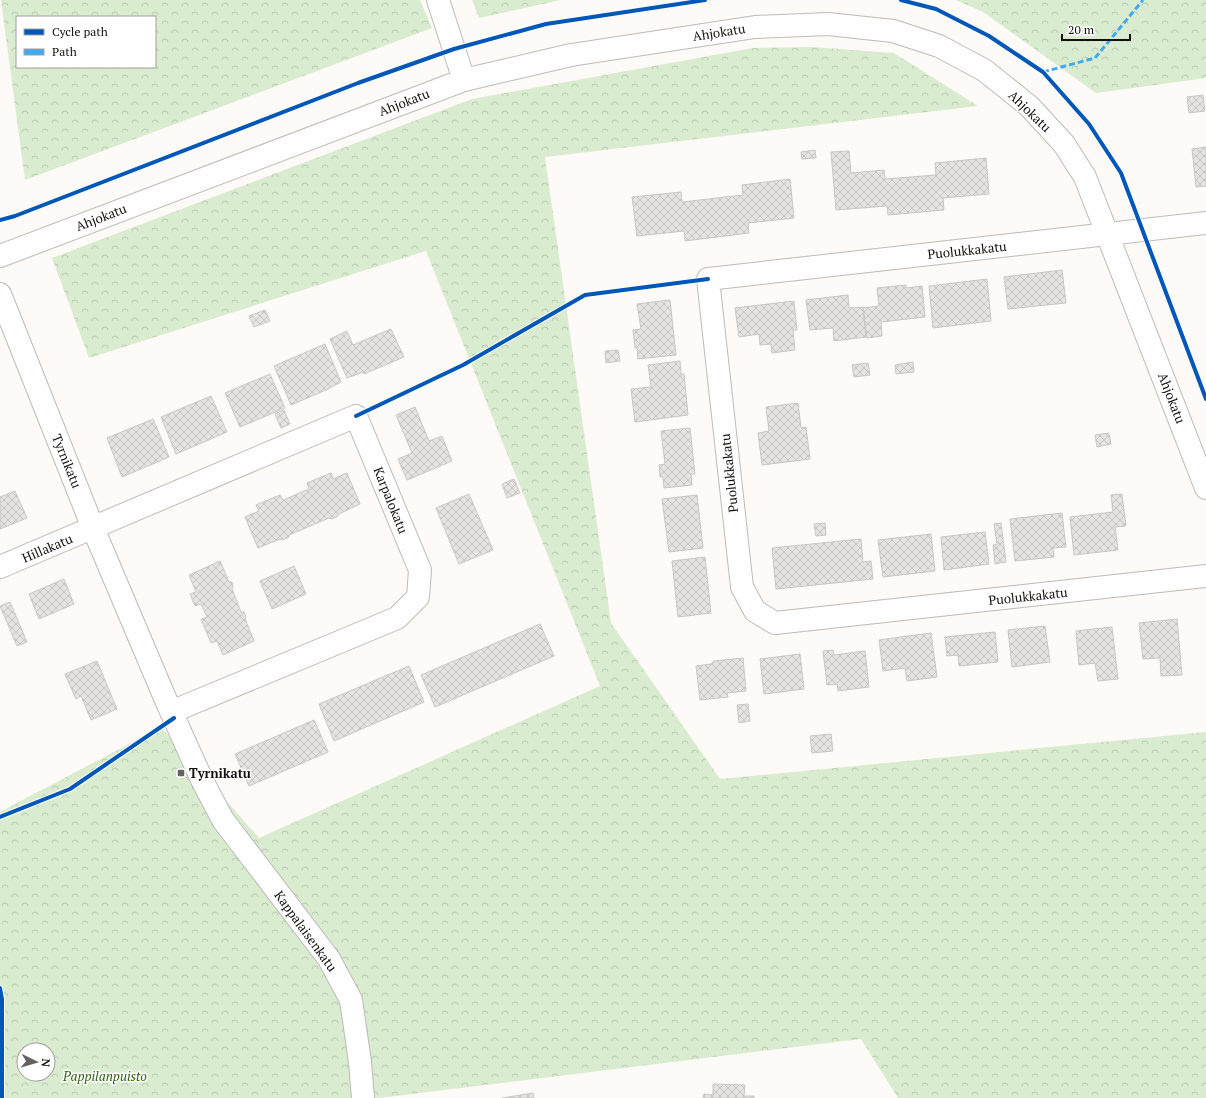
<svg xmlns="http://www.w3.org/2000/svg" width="1206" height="1098" font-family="'PT Serif',serif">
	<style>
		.forest { fill: url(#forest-crowns); fill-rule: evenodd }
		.building { fill: url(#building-cross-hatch); stroke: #c9c6c3 }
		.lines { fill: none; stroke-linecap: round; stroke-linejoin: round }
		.minor-casing { stroke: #bdbbb8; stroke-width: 24 }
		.minor { stroke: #fffefe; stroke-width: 22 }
		.quiet { stroke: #3fa9f5; stroke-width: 3; stroke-dasharray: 6 3; stroke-linecap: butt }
		.cycleway-casing { stroke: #fff; stroke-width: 6 }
		.cycleway { stroke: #0057b8; stroke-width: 4 }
		.poi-dot { fill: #65625f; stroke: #fff; stroke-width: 1.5 }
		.labels { text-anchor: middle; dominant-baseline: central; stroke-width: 3; stroke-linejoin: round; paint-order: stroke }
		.street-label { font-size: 13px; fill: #13100d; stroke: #fff }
		.poi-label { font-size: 13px; font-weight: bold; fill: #13100d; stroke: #fff; text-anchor: start }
		.park-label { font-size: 13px; font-style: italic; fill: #30610c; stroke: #fff }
	</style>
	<defs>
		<pattern id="forest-crowns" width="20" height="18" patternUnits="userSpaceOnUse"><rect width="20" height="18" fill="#daeccf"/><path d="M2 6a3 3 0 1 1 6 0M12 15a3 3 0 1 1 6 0" fill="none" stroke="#bac9b1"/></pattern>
		<pattern id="building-cross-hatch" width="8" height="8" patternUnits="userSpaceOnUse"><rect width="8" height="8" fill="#e6e3e0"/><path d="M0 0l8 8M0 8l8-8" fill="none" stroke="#c4c2bf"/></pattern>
	</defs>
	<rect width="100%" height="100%" fill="#fdfaf7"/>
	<!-- forest -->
	<path class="forest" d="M1 0H420L432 28 25 180ZM17 17H155V67H17Z
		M472 0H561L479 18Z
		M956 0H1206V78L1096 93 983 12Z
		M812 47 894 53 978 106 545 157 611 623 720 779 1206 732V1098H898L861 1039 379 1098H0V812L161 727 259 838 600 686 426 251 89 358 52 258 472 99 753 48ZM24 1050H48V1074H24Z"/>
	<!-- building -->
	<path class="building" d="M1203 95 1205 111 1189 113 1187 97Z
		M1206 147V186L1196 187 1192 149Z
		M815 150 816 158 802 159 801 152Z
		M849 151 851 173 884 170 885 179 936 175 935 163 986 158 989 194 943 198 944 210 888 215 887 206 836 210 831 152Z
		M790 179 794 218 748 223 749 233 685 241 684 231 637 236 632 197 681 192 682 202 743 195 742 185Z
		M1062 270 1066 303 1008 309 1004 277Z
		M987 279 991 321 933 328 929 286Z
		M906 285V288L922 286 925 317 881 322 882 336 867 338 863 308 879 306 877 288Z
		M848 295 849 308 863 307 866 337 834 341 833 328 810 330 806 300Z
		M670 300 676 355 638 359 637 348H635L633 330 641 329 637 304Z
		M794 301 797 330H793L795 350 772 353 771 344 760 345 759 334 739 337 735 308Z
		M265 310 270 321 254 327 249 316Z
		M391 329 404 357 364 374 363 372 347 378 330 339 347 331 353 345Z
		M325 344 341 382 326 390 291 405 274 366Z
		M618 350 620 361 606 363 605 351Z
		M680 361 681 374H684L688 415 635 422 631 389 651 387 648 365Z
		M913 362 914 372 896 374 895 365Z
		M868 363 870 375 854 377 852 365Z
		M270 374 285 408 240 427 225 393Z
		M211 396 227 432 176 454 161 417Z
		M798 403 801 428 806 427 810 459 762 465 758 433 769 431 766 407Z
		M415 407 429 441 442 436 452 461 407 480 398 459 412 453 396 415Z
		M284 410 290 424 281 428 275 414Z
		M153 419 169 457 122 477 107 438Z
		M690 428 695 474H691L692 485 664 488 663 477H660L659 465 665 464 661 431Z
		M1109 433 1111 444 1097 447 1095 435Z
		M331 473 333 479 347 473 360 504 339 514 338 516 332 519 329 518 289 535V537L282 540 280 539 258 548 245 517 259 511 256 505 280 495 283 500 309 489 307 483Z
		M514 479 520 493 507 498 502 484Z
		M15 491 27 518 0 529V497Z
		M469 494 493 550 459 564 436 508Z
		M1122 494 1126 526 1115 527 1118 550 1074 555 1070 517 1113 512 1111 495Z
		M697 495 703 548 669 552 662 499Z
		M1062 513 1066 547 1053 548 1054 557 1015 561 1010 519Z
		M825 523 826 535 816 536 814 524Z
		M1001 523 1006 562 995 564 993 545 997 544 994 524Z
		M985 532 989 564 944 570 941 537Z
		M931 534 935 571 883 577 878 540Z
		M861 539 863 562 871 561 873 579 776 589 772 548Z
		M705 557 711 613 678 617 672 561Z
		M220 561 229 582H232L233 587 232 589 241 612H244L246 617 245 619 254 641 223 655 217 641 211 643 201 619 207 617 201 604 195 606 190 594 196 592 189 575Z
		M294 566 306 594 272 609 260 581Z
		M64 579 74 604 39 619 29 594Z
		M10 602 27 642 17 646 0 606Z
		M1177 619 1182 675 1161 676 1160 658 1143 659 1139 623Z
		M540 624 554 656 435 707 421 675Z
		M1045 626 1050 662 1012 667 1008 630Z
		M1112 627 1118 679 1098 681 1095 663 1079 665 1076 631Z
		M995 632 998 662 959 666 958 655 947 656 945 637Z
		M931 633 937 677 907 681 905 668 883 671 879 640Z
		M833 650 834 655 865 651 869 687 838 691 837 684 827 685 823 651Z
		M800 654 804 689 764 694 760 659Z
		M743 658 746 691 727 693 728 697 700 700 696 666 711 664 714 661Z
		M97 661 117 709 91 720 81 696 76 699 65 674Z
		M409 666 424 702 334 741 319 704Z
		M748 704 750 721 739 723 737 705Z
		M314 720 328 752 249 786 235 754Z
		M831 734 833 751 812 753 810 736Z
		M713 1084 745 1085 744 1096H754V1098H703L704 1094 713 1095Z
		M533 1093 534 1098H502Z"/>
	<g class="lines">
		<!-- minor casing -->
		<g class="minor-casing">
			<path id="minor" d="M438 0 464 80
				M1206 223 708 279 742 587 755 611 775 623 1206 576
				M0 256 464 80 571 55 755 27 828 24 893 31 939 46 984 70 1029 106 1064 144 1085 177 1206 488
				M0 294 93 528 165 698 203 782 223 820 329 959 351 1000 360 1062 363 1098
				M0 567 356 416 420 570 418 597 397 618 171 712"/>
		</g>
		<!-- minor -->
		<use href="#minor" class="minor"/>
		<!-- quiet -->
		<path class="quiet" d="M1043 72 1095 58 1143 0"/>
		<!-- cycleway casing -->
		<g class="cycleway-casing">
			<path id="cycleway" d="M901 0 936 9 989 36 1043 72 1089 124 1121 173 1206 399
				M0 220 15 216 358 83 454 49 546 24 705 0
				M356 416 463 365 585 295 708 279
				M0 817 70 789 174 718
				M0 988 2 999V1098"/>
		</g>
		<!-- cycleway -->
		<use href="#cycleway" class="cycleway"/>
	</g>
	<!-- markers -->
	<rect class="poi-dot" x="177" y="769" width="8" height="8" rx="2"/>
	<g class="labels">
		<!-- street labels -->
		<g class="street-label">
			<text transform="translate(719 32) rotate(-9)">Ahjokatu</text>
			<text transform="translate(404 102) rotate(-21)">Ahjokatu</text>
			<text transform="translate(1030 111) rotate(44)">Ahjokatu</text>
			<text transform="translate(101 217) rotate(-21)">Ahjokatu</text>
			<text transform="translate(967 250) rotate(-6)">Puolukkakatu</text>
			<text transform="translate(1172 398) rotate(69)">Ahjokatu</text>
			<text transform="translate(67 461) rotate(68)">Tyrnikatu</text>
			<text transform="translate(729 473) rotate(-96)">Puolukkakatu</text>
			<text transform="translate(391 500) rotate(68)">Karpalokatu</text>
			<text transform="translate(47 548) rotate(-23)">Hillakatu</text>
			<text transform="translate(1028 596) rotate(-6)">Puolukkakatu</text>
			<text transform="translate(306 931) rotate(54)">Kappalaisenkatu</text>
		</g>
		<!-- poi labels -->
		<g class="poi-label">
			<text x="189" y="773">Tyrnikatu</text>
		</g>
		<!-- park labels -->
		<g class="park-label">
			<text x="105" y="1076">Pappilanpuisto</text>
		</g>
	</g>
	<!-- legend -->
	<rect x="16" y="16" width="140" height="52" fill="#ffffff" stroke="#a19f9e"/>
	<rect x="24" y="29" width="20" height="6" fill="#0057b8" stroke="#a19f9e"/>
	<text x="52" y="36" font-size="12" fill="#13100d">Cycle path</text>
	<rect x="24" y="49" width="20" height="6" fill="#3fa9f5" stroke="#a19f9e"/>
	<text x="52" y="56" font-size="12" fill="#13100d">Path</text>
	<!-- north arrow -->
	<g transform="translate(36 1062) rotate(95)"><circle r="19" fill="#ffffff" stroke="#a19f9e"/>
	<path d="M0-3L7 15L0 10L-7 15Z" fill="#65625f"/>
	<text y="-6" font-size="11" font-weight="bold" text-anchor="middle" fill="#13100d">N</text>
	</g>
	<!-- scale -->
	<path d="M1062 34v6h68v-6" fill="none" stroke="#13100d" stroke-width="2"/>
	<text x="1068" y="34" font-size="12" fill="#13100d" stroke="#ffffff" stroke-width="3" paint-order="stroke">20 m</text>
</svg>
